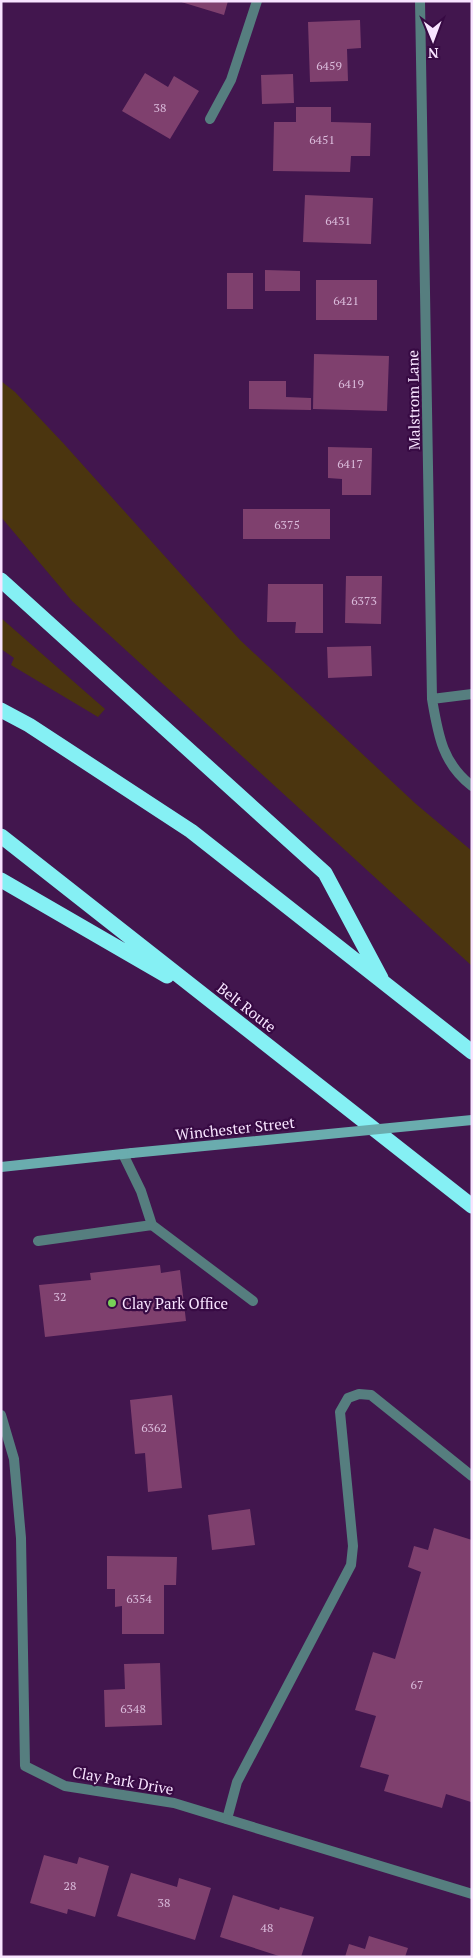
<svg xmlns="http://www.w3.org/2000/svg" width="473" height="1958" font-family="'PT Serif',serif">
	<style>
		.green { fill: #4b350f }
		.building { fill: #7f406e }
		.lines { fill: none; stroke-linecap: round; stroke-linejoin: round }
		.lane { stroke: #567e7f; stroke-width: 10 }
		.street { stroke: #567e7f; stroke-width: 10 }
		.secondary { stroke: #6aacae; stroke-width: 10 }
		.highway { stroke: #85f0f4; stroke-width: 15 }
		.secondary-bridge { stroke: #6aacae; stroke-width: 10 }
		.poi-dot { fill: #78d158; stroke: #370a43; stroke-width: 2 }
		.labels { text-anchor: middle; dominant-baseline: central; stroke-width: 4.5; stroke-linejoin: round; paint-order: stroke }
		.number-label { font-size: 12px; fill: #dabbdb }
		.street-label { font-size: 15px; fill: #f8e4ff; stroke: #370a43 }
		.poi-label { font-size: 15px; fill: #f8e4ff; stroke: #370a43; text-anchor: start }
	</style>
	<rect width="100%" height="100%" fill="#42164e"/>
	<!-- green -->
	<path class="green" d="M1 381 15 392 64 444 240 640 416 804 472 851V966L72 601 1 517Z
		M1 618 105 709 98 717 11 665 14 658 1 649Z"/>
	<!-- building -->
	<path class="building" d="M178 1H228L224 15Z
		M360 20 361 48 347 49 348 81 310 82 308 22Z
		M145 73 168 87 174 76 199 91 170 139 122 111Z
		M293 74 294 103 262 104 261 75Z
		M296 107H331V122L371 123 370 156H351L350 172 273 171 274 122H296Z
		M305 195 373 198 371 244 303 242Z
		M265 270 300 271V291H265Z
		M227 273H253V309H227Z
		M316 280H377V320H316Z
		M314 354 389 356 387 411 313 409Z
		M249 381H286V397L311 398V410L249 409Z
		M328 447 372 448 371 495H342V479L328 478Z
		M243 509H330V539H243Z
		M346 576H382L381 624 345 623Z
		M268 584H323V633H295L296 622H267Z
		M371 646 372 676 328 678 327 647Z
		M160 1265 161 1273 180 1270 186 1321 45 1337 39 1285 91 1280 90 1273Z
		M172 1395 182 1488 148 1492 145 1453 135 1454 130 1400Z
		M250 1509 255 1545 212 1550 208 1515Z
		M434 1528 472 1540V1799L471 1802 446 1794 442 1808 384 1791 389 1775 360 1767 376 1716 355 1710 373 1652 395 1659 421 1572 408 1567 414 1546 428 1550Z
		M107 1556 177 1557 176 1585H164V1634H122V1606L115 1607V1589H107Z
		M160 1663 162 1725 105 1727 104 1690 125 1689 124 1664Z
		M44 1855 77 1864 79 1857 109 1866 95 1917 68 1909 67 1914 30 1903Z
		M131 1873 177 1887 179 1878 211 1888 195 1940 117 1916Z
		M233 1895 279 1910 280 1907 314 1917 301 1957H282L220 1937Z
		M369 1936 408 1948 405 1957H345L349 1944 365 1949Z"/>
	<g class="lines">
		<!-- lane -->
		<path class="lane" d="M210 119 231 80 257 1
			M123 1154 141 1191 152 1225 253 1301
			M38 1241 152 1225
			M227 1819 237 1782 351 1565 353 1546 340 1412 348 1398 359 1394 371 1395 472 1476"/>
		<!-- street -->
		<path class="street" d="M420 1 432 699C438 734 442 763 472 786
			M432 699 472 694
			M1 1415 14 1459 21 1538 25 1766 65 1786 174 1803 472 1894"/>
		<!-- secondary -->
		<path class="secondary" d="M1 1167 132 1153"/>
		<!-- highway -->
		<path class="highway" d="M1 580 325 873 381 978
			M1 710 29 725 191 831 472 1052
			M1 836 472 1206
			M1 880 167 976"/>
		<!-- secondary-bridge -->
		<path class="secondary-bridge" d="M132 1153 472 1120"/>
	</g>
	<!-- markers -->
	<circle class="poi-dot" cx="112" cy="1303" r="5"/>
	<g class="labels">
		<!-- number labels -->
		<g class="number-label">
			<text x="329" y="65">6459</text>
			<text x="160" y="107">38</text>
			<text x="322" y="139">6451</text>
			<text x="338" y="220">6431</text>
			<text x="346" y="300">6421</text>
			<text x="351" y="383">6419</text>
			<text x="350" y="463">6417</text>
			<text x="287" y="524">6375</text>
			<text x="364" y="600">6373</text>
			<text x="60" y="1296">32</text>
			<text x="154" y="1427">6362</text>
			<text x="139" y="1598">6354</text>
			<text x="417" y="1684">67</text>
			<text x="133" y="1708">6348</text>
			<text x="70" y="1885">28</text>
			<text x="164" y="1902">38</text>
			<text x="267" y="1927">48</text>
		</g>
		<!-- street labels -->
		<g class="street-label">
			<text transform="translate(413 400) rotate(-91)">Malstrom Lane</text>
			<text transform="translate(247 1007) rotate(38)">Belt Route</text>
			<text transform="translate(235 1128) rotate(-6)">Winchester Street</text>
			<text transform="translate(123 1780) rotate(10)">Clay Park Drive</text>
		</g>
		<!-- poi labels -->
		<g class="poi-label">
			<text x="122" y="1303">Clay Park Office</text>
		</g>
	</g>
	<!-- border -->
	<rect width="473" height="1958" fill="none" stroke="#f8e4ff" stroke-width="5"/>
	<!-- north arrow -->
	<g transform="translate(433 40) rotate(179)" stroke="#370a43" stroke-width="4" paint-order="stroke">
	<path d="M0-4L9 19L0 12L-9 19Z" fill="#f8e4ff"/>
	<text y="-8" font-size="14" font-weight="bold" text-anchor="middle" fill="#f8e4ff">N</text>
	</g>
</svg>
